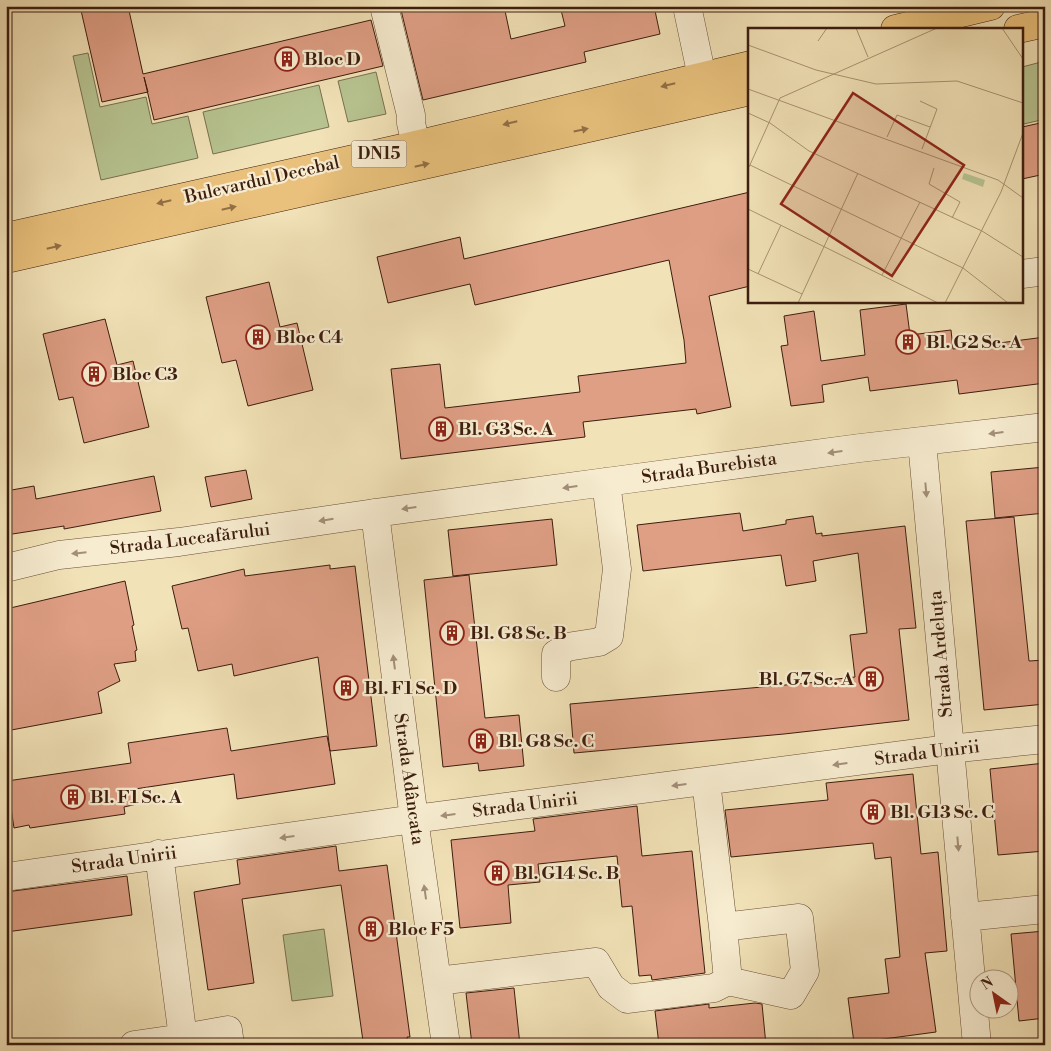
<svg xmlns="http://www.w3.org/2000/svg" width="1051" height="1051" font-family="'Libre Bodoni',serif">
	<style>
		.green { fill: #b7c491; stroke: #7a7050 }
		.building { fill: #df9f85; stroke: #3c1d0e }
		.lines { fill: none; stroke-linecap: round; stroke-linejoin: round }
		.minor-casing { stroke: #6a4e38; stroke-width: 29 }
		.major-casing { stroke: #3c1d0e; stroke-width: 29 }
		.minor { stroke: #f7ecd0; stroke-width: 28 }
		.major { stroke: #e9c17c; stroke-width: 28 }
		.oneway { fill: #926f45 }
		.oneway2 { fill: #a38f79 }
		.labels { text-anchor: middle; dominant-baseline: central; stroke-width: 4.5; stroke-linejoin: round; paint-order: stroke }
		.shield { fill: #f7ecd0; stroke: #745b48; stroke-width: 1 }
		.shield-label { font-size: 16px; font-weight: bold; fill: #3c1d0e }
		.poi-label { font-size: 18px; font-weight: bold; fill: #3c1d0e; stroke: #f7ecd0; text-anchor: start }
		.street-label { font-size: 18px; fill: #3c1d0e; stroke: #f7ecd0 }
		.inset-road { fill: none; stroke: #a99373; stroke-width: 1 }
		.view { fill: #8f2418; fill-opacity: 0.15; stroke: #8f2418; stroke-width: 2.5 }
		.inset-edge { fill: none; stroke: #3c1d0e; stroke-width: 2.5 }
	</style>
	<rect width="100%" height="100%" fill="#f2e2b7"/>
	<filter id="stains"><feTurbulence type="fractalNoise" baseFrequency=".004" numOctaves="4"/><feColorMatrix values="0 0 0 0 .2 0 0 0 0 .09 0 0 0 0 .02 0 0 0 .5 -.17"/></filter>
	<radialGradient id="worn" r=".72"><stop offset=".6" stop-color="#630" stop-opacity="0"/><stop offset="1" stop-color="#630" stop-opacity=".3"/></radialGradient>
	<!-- green -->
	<path class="green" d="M88 53 100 107 146 97 152 124 188 116 198 158 101 180 73 56Z
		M1045 61V119L1024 124 1022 116V67Z
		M376 72 386 114 348 122 338 81Z
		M319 85 329 127 213 154 203 112Z
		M324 929 333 996 292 1001 283 935Z"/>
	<!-- building -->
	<path class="building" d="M80 6H128L143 74 371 20 383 66 154 120 144 77 148 92 102 102Z
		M400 6H504L511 39 565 26 560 6H654L660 34 584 52 586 62 423 100Z
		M1045 122V174L1022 179V127Z
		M750 192V286L709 296 731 407 697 414 696 409 583 422 585 437 401 459 391 369 440 364 445 408 580 392 578 376 686 363 684 340 669 260 475 305 470 284 388 303 377 257 460 237 464 259Z
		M269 282 280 327 297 323 313 390 248 406 236 360 222 363 206 297Z
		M906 304 910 335 951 330 953 349 1045 337V383L959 394 957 380 870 391 868 377 822 385 824 402 791 406 781 346 788 345 784 316 814 311 821 361 865 355 860 310Z
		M105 319 117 365 133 361 149 427 84 443 73 397 59 400 43 334Z
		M1045 467V513L995 518 991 472Z
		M246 470 252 499 211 507 205 477Z
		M154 476 161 511 64 529V526L6 535V491L34 486 36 499Z
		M740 513 743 531 786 524V520L813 516 816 534 822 533V536L905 526 916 628 899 629 909 720 784 734 574 753 570 704 819 682V681L855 677 850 635 867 633 858 553 813 561 816 581 786 586 781 555 643 571 637 525Z
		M1014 517 1029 661 1045 660V704L984 710 966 521Z
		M552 519 557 565 453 576 448 530Z
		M330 565V569L355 566 377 746 330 751 335 784 237 799 234 774 135 789 137 804 124 807 125 814 30 828 29 825 14 828 7 781 131 763 128 743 227 728 231 751 327 736 330 751 318 657 234 676 232 664 198 671 188 628 182 629 172 586 244 569 245 576Z
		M469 575 485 718 519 715 524 766 479 771 478 763 443 767 424 580Z
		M125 581 134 625 132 626 137 650 135 651 136 661 114 664 120 681 98 692 102 713 6 731V609Z
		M1045 763V810H1041L1045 851 998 855 990 769Z
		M913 774 921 854 938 852 947 951 925 953 936 1032 854 1043 848 998 889 993 885 959 900 957 891 857 875 859 873 843 731 857 725 810 828 800 826 783Z
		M637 806 642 856 692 851 705 973 652 980 651 975 639 976 632 906 622 907 617 856 538 864 540 882 508 885 511 923 460 928 451 840 535 831 533 819Z
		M336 846 339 871 387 865 410 1037H407L408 1045H367L366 1040 363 1041 341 885 242 899 254 983 208 990 194 892 240 884 237 860Z
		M127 876 132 915 6 932V892Z
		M1045 931V1018L1019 1021 1011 934Z
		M514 988 520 1045H472L466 993Z
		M755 1003 762 1004 766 1045H659L655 1011 709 1004V1008Z"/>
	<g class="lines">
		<!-- minor casing -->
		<g class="minor-casing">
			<path id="minor" d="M384 6 411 115V123L416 145
				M687 6 702 77
				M1022 274 1045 271
				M922 442 977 1045
				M375 513 414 819 446 1045
				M6 568 59 555 179 542 375 513 606 482 860 448 1045 427
				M556 677V654L567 647 599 642 609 636 617 569 606 482
				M159 854 183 1038 228 1030 230 1045
				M6 877 414 819 949 749 1045 739
				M965 917 1045 909
				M723 927 799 918 805 971 791 995 728 981
				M437 981 596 962 611 987 627 999 714 988 728 981 723 927 706 781
				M134 1045 183 1038"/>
		</g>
		<!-- major casing -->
		<g class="major-casing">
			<path id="major" d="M895 29 991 6
				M1018 29 1045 23
				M6 237 416 145 750 65
				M6 259 606 124 750 91"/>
		</g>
		<!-- minor -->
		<use href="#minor" class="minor"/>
		<!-- major -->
		<use href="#major" class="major"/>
	</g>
	<!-- one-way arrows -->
	<defs><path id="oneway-solid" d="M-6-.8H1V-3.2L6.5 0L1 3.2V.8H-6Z" transform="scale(1.25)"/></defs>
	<g class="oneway">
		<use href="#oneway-solid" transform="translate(668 85) rotate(166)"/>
		<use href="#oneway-solid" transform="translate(510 123) rotate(166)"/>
		<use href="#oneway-solid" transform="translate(581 130) rotate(-12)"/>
		<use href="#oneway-solid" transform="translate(422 165) rotate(-13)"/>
		<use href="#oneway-solid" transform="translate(164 202) rotate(167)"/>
		<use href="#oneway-solid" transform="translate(229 208) rotate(-13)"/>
		<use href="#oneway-solid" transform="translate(54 247) rotate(-13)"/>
	</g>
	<g class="oneway2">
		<use href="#oneway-solid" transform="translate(996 433) rotate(173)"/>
		<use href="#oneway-solid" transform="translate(835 452) rotate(172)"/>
		<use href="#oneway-solid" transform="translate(570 487) rotate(172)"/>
		<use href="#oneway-solid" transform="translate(926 490) rotate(85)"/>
		<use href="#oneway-solid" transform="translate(409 508) rotate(172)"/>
		<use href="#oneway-solid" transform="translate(326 520) rotate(171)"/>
		<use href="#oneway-solid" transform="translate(79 553) rotate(174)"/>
		<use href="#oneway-solid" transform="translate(394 662) rotate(-97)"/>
		<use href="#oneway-solid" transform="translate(840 764) rotate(172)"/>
		<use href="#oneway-solid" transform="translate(679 785) rotate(173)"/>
		<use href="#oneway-solid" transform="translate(448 815) rotate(173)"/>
		<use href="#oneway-solid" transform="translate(287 837) rotate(172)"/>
		<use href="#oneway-solid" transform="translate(958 844) rotate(85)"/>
		<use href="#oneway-solid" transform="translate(425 892) rotate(-98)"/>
	</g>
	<!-- icons -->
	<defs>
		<g id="building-ring" transform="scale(1.25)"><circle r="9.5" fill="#f7ecd0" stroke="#8f2418" stroke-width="1.5"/><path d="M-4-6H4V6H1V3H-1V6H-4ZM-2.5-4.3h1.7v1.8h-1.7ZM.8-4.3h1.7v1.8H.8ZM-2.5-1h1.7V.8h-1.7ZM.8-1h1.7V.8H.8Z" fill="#8f2418"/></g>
	</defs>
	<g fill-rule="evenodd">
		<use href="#building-ring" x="287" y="59"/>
		<use href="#building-ring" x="258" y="337"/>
		<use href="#building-ring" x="908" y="342"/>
		<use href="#building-ring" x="94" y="374"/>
		<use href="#building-ring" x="441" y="429"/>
		<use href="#building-ring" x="452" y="633"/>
		<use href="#building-ring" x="871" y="679"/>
		<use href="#building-ring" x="346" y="688"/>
		<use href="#building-ring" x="481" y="741"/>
		<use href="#building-ring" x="73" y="797"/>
		<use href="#building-ring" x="873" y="812"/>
		<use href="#building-ring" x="497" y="873"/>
		<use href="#building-ring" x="371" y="929"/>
	</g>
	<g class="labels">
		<!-- shield labels -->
		<rect class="shield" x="351.5" y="140.5" width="55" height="27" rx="4"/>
		<g class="shield-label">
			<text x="379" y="154">DN15</text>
		</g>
		<!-- poi labels -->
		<g class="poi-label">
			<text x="304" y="59">Bloc D</text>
			<text x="276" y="337">Bloc C4</text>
			<text x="926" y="342">Bl. G2 Sc. A</text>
			<text x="112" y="374">Bloc C3</text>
			<text x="458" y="429">Bl. G3 Sc. A</text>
			<text x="470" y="633">Bl. G8 Sc. B</text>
			<text x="854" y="679" text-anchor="end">Bl. G7 Sc. A</text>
			<text x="364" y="688">Bl. F1 Sc. D</text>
			<text x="498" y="741">Bl. G8 Sc. C</text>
			<text x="90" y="797">Bl. F1 Sc. A</text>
			<text x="890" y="812">Bl. G13 Sc. C</text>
			<text x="514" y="873">Bl. G14 Sc. B</text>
			<text x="388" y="929">Bloc F5</text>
		</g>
		<!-- street labels -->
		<g class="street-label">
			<text transform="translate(262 180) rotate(-13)">Bulevardul Decebal</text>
			<text transform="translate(709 468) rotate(-8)">Strada Burebista</text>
			<text transform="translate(190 539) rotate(-7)">Strada Luceafărului</text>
			<text transform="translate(941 654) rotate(-95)">Strada Ardeluța</text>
			<text transform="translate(927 753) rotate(-7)">Strada Unirii</text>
			<text transform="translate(409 779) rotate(82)">Strada Adâncata</text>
			<text transform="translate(525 805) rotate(-7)">Strada Unirii</text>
			<text transform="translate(124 860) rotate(-8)">Strada Unirii</text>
		</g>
	</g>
	<!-- overview -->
	<g transform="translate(748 28)">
		<rect width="275" height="275" fill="#f2e2b7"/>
		<path d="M216 145 237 152 235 159 214 151Z" fill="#b7c491"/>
		<path class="inset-road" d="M108 0 120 29M254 0 275 31M70 13 79 0M0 17 68 42 128 56 209 53 275 75M0 61 250 152 275 170M172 73 189 81 174 121M0 85 22 95 61 123 234 203 275 229M139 109 149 87 182 99M2 137 215 240 260 275M1 139 32 70 189 0M186 140 181 156 212 174 204 190M0 181 190 275M0 241 54 266M10 246 33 197M134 247 172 174M50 275 110 145M197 275 253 164 275 105"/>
		<path class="view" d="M105 65 216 137 144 248 33 176Z"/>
		<rect width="275" height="275" class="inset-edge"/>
	</g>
	<!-- margin -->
	<rect width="1051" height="1051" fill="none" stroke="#f2e2b7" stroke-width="25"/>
	<rect x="8" y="8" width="1036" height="1036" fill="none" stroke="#3c1d0e" stroke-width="2.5"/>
	<rect x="12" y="12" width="1026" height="1026" fill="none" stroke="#3c1d0e"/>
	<!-- north arrow -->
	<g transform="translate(994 994) rotate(327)"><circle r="24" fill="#f7ecd0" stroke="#ac9982"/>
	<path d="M0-4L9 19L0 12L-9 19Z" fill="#8f2418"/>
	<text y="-8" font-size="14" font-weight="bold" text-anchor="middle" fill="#3c1d0e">N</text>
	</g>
	<rect width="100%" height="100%" filter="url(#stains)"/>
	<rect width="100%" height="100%" fill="url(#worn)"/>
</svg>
